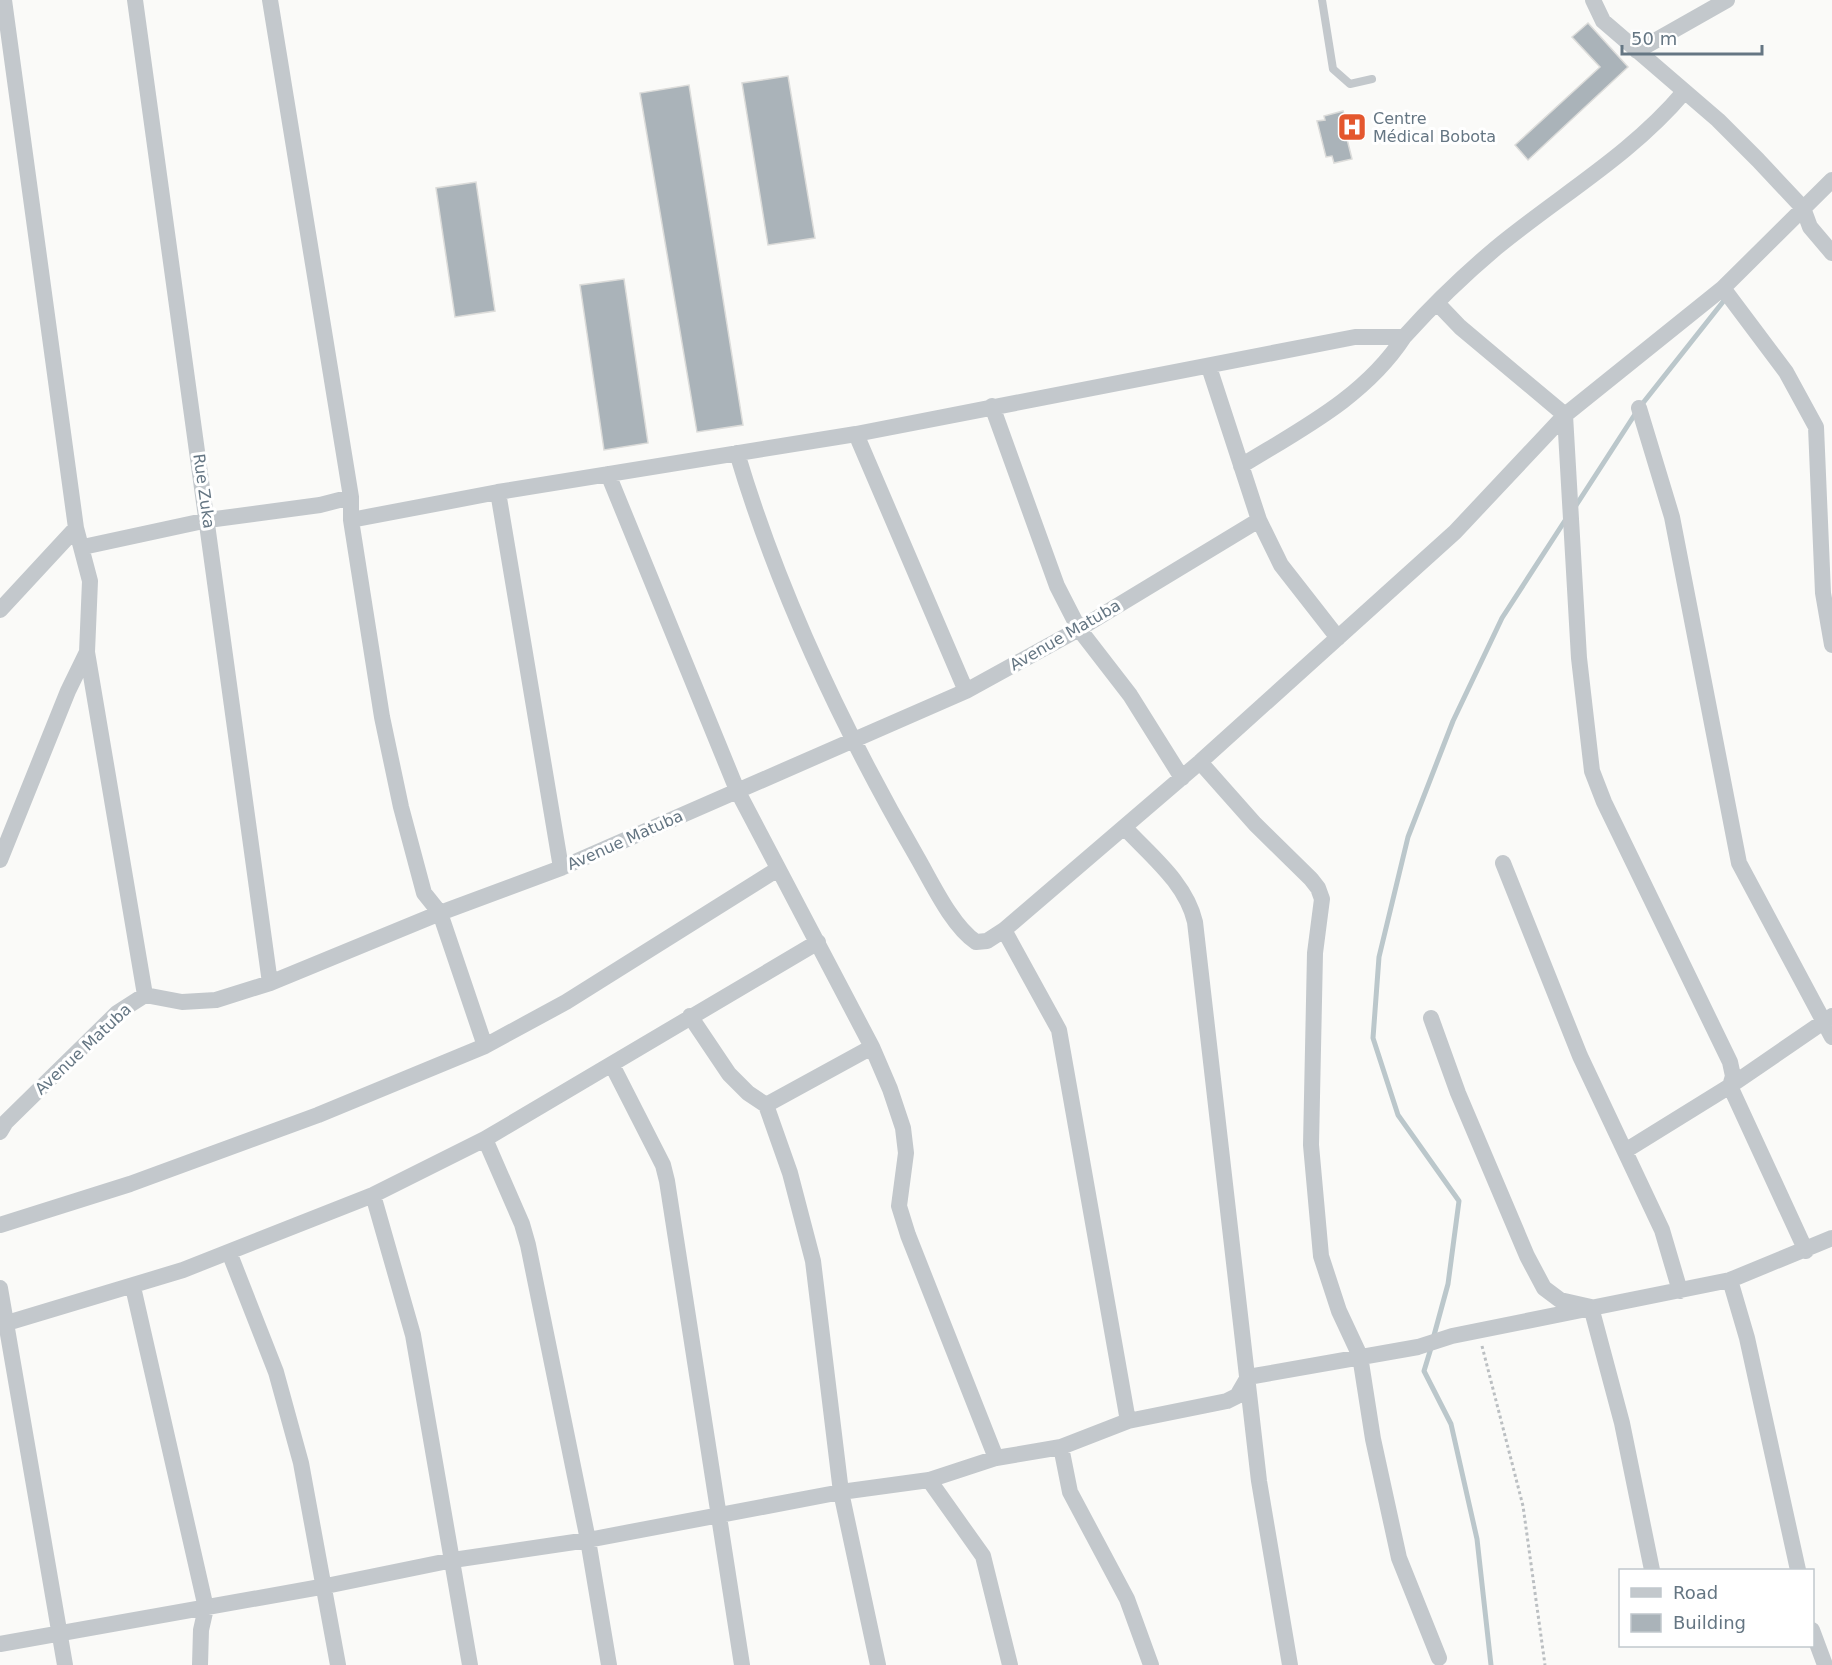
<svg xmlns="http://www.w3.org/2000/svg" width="1832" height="1665" font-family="'DejaVu Sans',sans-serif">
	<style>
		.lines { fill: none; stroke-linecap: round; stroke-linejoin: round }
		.stream { stroke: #bbc7cb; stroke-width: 5 }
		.building { fill: #aab3b9; stroke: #dcdcda; stroke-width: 1.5 }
		.path { stroke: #bbbfc2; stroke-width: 3; stroke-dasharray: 3 3; stroke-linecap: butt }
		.lane { stroke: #c3c8cc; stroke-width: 8 }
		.street { stroke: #c3c8cc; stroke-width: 16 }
		.labels { text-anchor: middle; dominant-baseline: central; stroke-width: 6; stroke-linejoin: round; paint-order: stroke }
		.poi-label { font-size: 16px; fill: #657683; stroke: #fff; text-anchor: start }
		.street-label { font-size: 16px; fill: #657683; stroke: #fff }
	</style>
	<rect width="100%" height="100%" fill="#fafaf8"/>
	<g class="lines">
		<!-- stream -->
		<path class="stream" d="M1575 507 1639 408 1726 298
			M1433 1339 1448 1284 1459 1201 1398 1115 1373 1038 1379 957 1408 837 1453 721 1502 618 1566 519
			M1431 1348 1424 1371 1451 1424 1477 1539 1491 1665"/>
	</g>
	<!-- building -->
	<path class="building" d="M1588 23 1628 67 1528 160 1515 145 1600 67 1572 37Z
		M788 76 815 238 768 245 742 83Z
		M689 85 743 425 697 432 640 93Z
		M1343 111 1345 117 1353 115 1357 132 1346 135 1352 159 1334 163 1332 156 1326 157 1317 121 1325 120 1324 116Z
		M476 182 495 311 455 317 436 188Z
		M624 279 648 443 604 450 580 285Z"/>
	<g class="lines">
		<!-- path -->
		<path class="path" d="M1482 1346 1523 1506 1545 1665"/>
		<!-- lane -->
		<path class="lane" d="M1322 0 1333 69 1350 84 1372 79"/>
		<!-- street -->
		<path class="street" d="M4 0 76 528 90 581 87 652 145 995
			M135 0 270 983
			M270 0 351 497V520L382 717 401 807 424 893 440 913 485 1046
			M1593 0 1603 21 1718 120 1758 160 1803 208 1810 227 1832 253
			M1637 51 1727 0
			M1723 288 1786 372 1816 427 1823 593 1832 645
			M1438 304 1460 327 1565 415 1579 658 1592 771 1604 802 1730 1062 1733 1076 1730 1086 1806 1251
			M1209 367 1259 520 1281 565 1338 638
			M992 406 1057 586 1079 629 1130 695 1182 778
			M1639 408 1672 517 1739 863 1832 1037
			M856 434 966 691
			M737 453C779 594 843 729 917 857 932 883 952 926 976 942L987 941 1004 930 1200 762 1455 532 1565 415 1723 288 1832 180
			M1241 466C1301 429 1365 397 1404 337
			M608 474 737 790 872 1047 766 1105
			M498 492 561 868
			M351 520 498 492 856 434 1355 337H1404C1432 306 1464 275 1496 248 1559 196 1631 155 1684 92
			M83 547 208 520 320 505 351 497
			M0 610 76 528
			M1200 762 1255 824 1311 879 1318 888 1322 899 1315 953 1311 1145 1321 1256 1339 1311 1360 1356 1373 1439 1399 1558 1439 1658
			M1125 828C1151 856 1186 883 1195 922L1259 1481 1290 1665
			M0 860 68 691 87 652
			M1503 863 1580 1056 1662 1230 1680 1291
			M1004 930 1059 1030 1128 1421
			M690 1016 729 1074 748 1093 766 1105 790 1173 813 1261 841 1492 878 1665
			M1431 1018 1458 1093 1527 1256 1544 1288 1560 1300 1591 1307 1622 1423 1652 1570
			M872 1047 890 1089 903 1128 906 1153 899 1206 908 1235 996 1458
			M612 1065 663 1165 667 1181 742 1665
			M0 1132 6 1122 117 1013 145 995 182 1002 216 1000 270 983 440 913 561 868 966 691 1079 629 1259 520
			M485 1139 522 1224 528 1245 588 1540 609 1665
			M1625 1151 1730 1086 1832 1016
			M373 1195 413 1335 470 1665
			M0 1225 130 1184 318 1115 485 1046 566 1002 778 869
			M229 1252 276 1372 301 1463 338 1665
			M1730 1280 1747 1338 1798 1570
			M133 1287 206 1608 201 1630 200 1665
			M0 1288 65 1665
			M0 1325 183 1270 373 1195 485 1139 818 942
			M1061 1447 1070 1492 1127 1599 1151 1665
			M929 1480 983 1556 1010 1665
			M1812 1630 1825 1665
			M0 1644 326 1586 453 1560 588 1540 841 1492 929 1480 996 1458 1061 1447 1128 1421 1227 1401 1237 1396 1248 1377 1418 1347 1452 1336 1730 1280 1832 1238"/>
	</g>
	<!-- icons -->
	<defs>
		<g id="hospital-square" transform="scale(1.5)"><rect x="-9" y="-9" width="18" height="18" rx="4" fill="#e4572e" stroke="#fff"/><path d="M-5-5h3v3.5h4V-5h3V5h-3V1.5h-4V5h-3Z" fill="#fff"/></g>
	</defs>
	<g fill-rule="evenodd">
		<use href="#hospital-square" x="1352" y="127"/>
	</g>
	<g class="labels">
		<!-- poi labels -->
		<g class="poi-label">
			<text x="1373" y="118">Centre<tspan x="1373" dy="18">Médical Bobota</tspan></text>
		</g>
		<!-- street labels -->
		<g class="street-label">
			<text transform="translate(204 491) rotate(82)">Rue Zuka</text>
			<text transform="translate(1065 635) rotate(-30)">Avenue Matuba</text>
			<text transform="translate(625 840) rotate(-24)">Avenue Matuba</text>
			<text transform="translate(83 1049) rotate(-43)">Avenue Matuba</text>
		</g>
	</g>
	<!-- legend -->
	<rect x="1619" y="1569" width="195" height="78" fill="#ffffff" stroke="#c1c8cd" stroke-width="1.5"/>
	<rect x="1631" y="1588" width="30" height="9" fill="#c3c8cc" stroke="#c1c8cd" stroke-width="1.5"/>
	<text x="1673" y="1599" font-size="18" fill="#657683">Road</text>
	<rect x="1631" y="1614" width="30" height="18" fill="#aab3b9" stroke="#c1c8cd" stroke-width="1.5"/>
	<text x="1673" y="1629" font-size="18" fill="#657683">Building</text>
	<!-- scale -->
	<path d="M1622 45v9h140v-9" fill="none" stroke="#657683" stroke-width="3"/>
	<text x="1631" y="45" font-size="18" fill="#657683" stroke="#ffffff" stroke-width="4.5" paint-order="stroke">50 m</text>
</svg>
